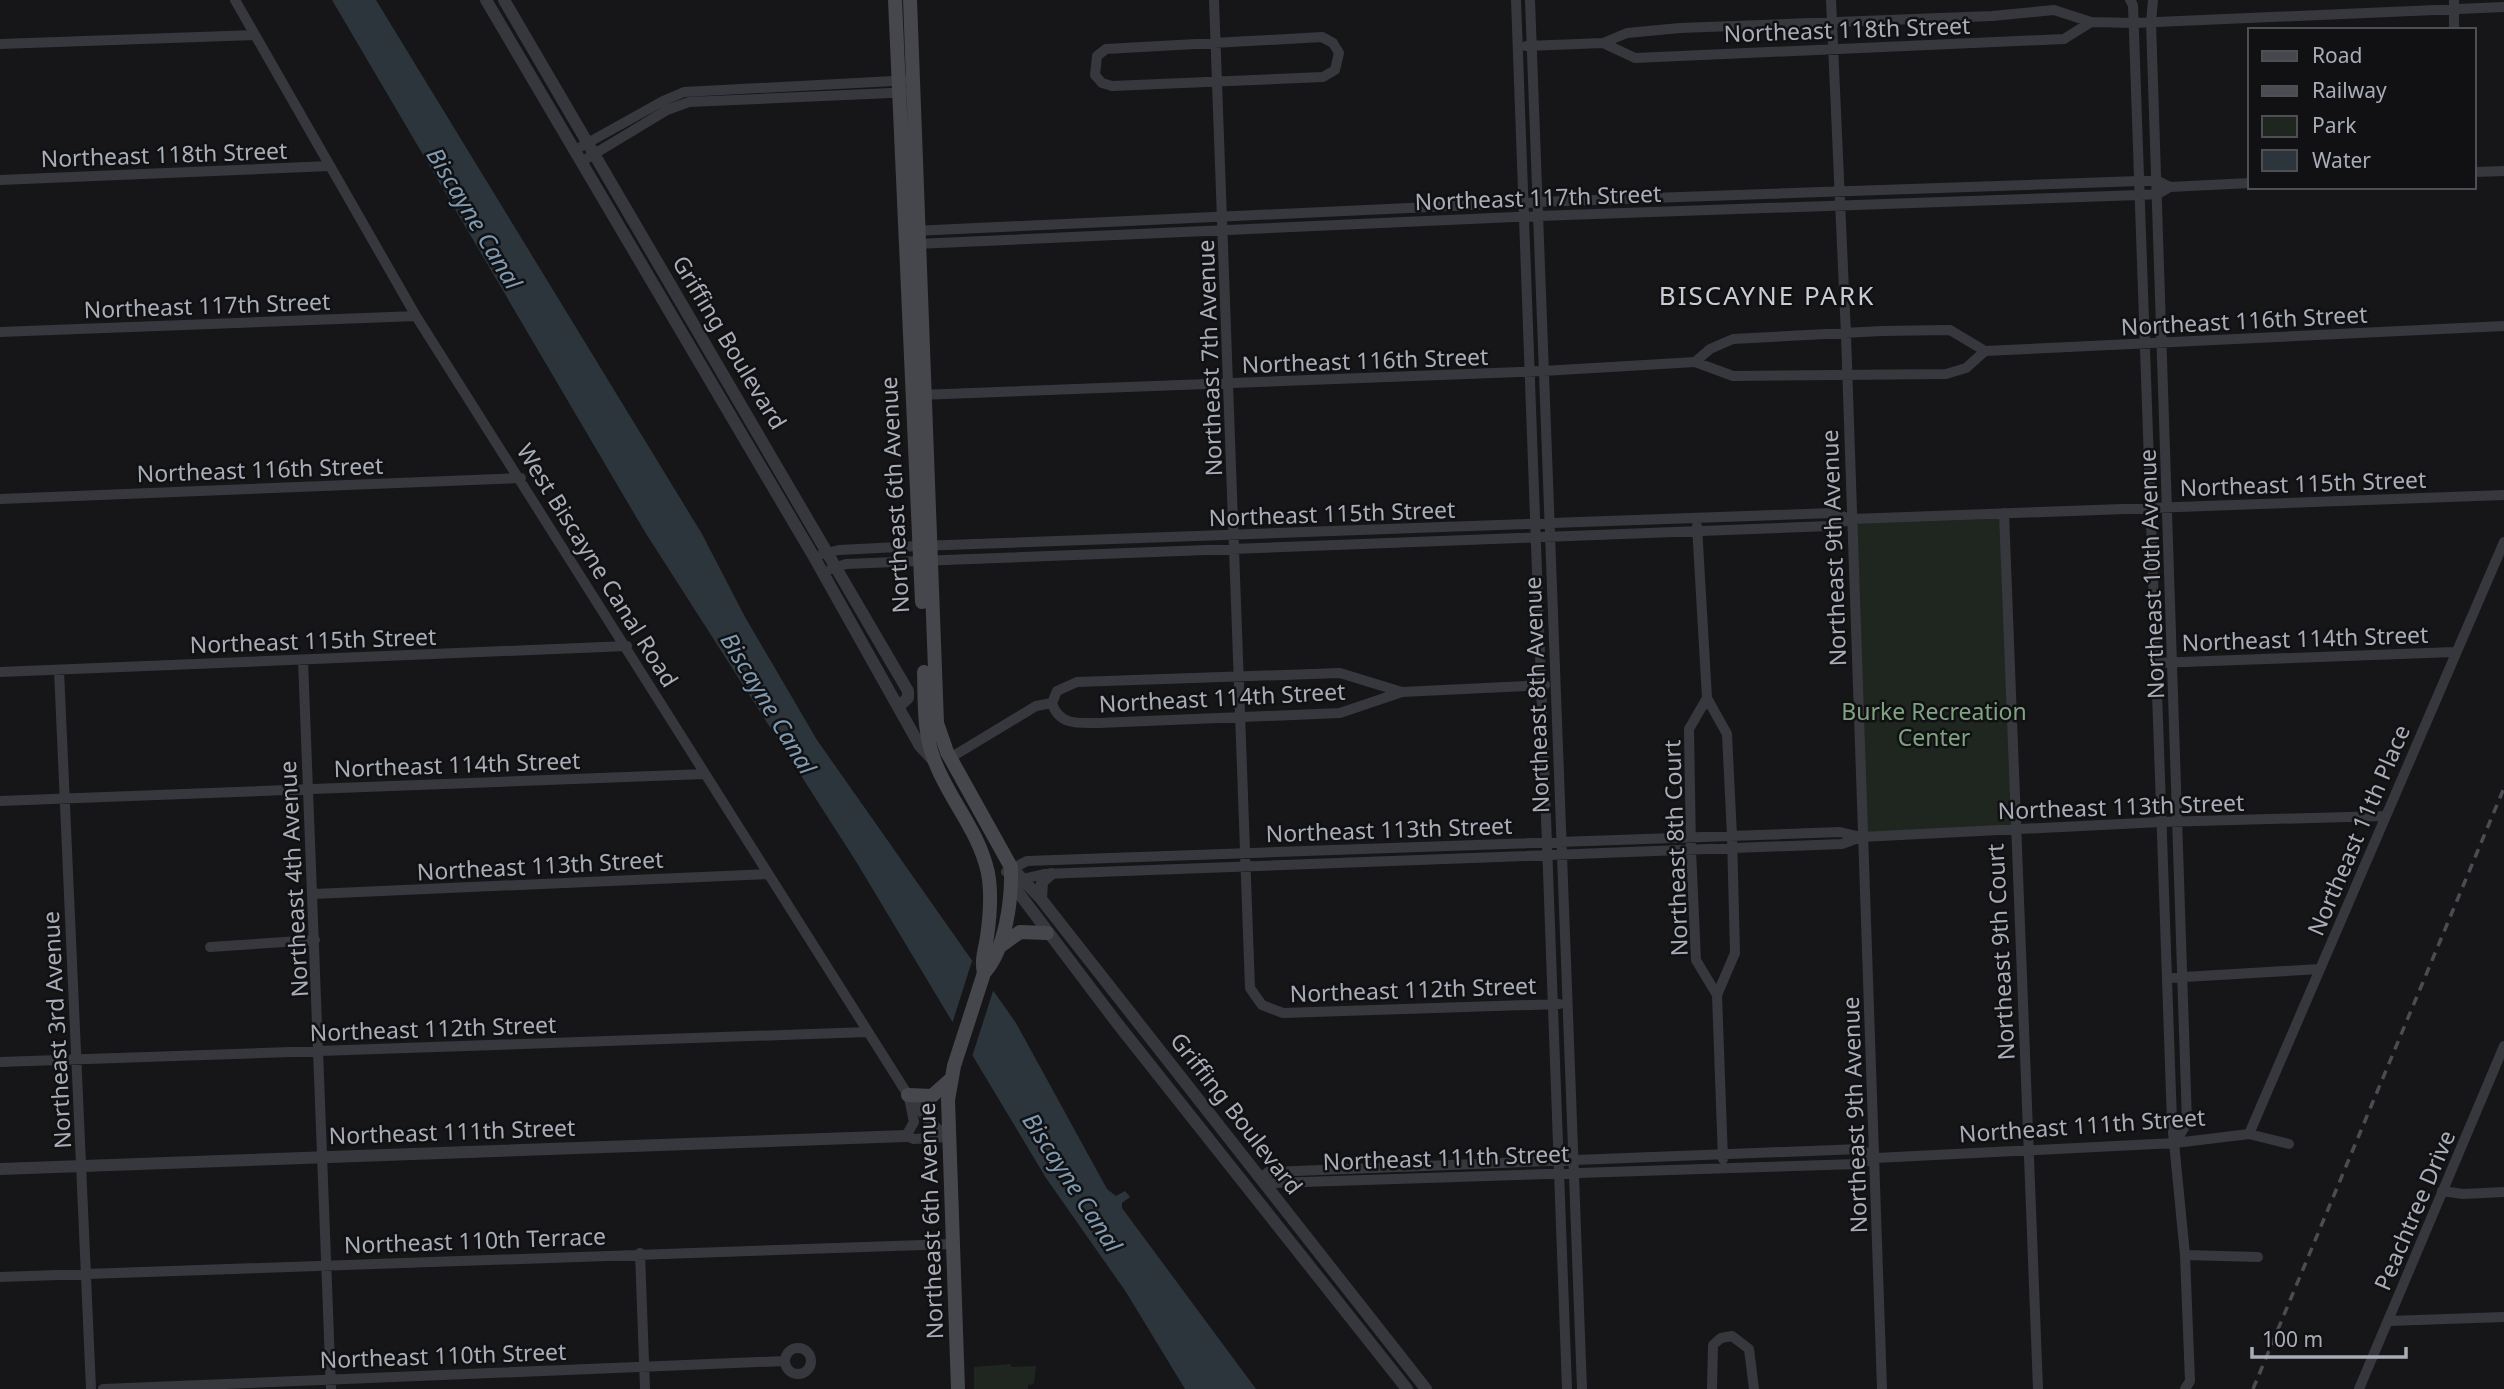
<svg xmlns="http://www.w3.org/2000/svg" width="2504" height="1389" font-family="'Noto Sans',sans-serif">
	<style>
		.green { fill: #1e261f }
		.water { fill: #2c353c }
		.pier { fill: #161618 }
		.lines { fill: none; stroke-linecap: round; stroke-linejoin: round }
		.minor { stroke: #37383d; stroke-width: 10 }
		.tertiary { stroke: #37383d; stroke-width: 12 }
		.secondary { stroke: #45474d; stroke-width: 14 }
		.rail { stroke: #4a4c52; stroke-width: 3.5; stroke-dasharray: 9 7; stroke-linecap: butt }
		.labels { text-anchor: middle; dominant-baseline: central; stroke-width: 5; stroke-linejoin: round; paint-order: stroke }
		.street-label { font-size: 23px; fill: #a8adb8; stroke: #111113 }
		.park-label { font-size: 23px; fill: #7fa381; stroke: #111113 }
		.water-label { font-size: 24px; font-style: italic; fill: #7f9bb3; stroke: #111113 }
		.quarter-label { font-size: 26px; letter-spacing: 2px; fill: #c9ccd4; stroke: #111113 }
	</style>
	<rect width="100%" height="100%" fill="#161618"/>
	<!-- green -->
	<path class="green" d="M2004 513 2014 829 1861 837 1852 519Z
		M1010 1364 1012 1367 1036 1366 1034 1384 1028 1385V1389H974V1367Z"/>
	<!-- water -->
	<path class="water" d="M332 0H376L702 534 745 617 817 740 1016 1023 1107 1189 1116 1196 1125 1191 1130 1197 1122 1203V1208L1256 1389H1185L1126 1292 1046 1178 857 863 645 532Z"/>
	<!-- pier -->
	<path class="pier" d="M972 961 994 988 971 1060 951 1027Z"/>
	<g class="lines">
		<!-- minor -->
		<path class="minor" d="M235 0 416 316 908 1095 927 1119 947 1137
			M1214 0 1250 988 1262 1005 1283 1013 1559 1004
			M1516 0 1567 1389
			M1530 0 1582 1389
			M1831 0 1846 335 1882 1389
			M2130 0 2133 5 2172 1122 2185 1255 2190 1381 2185 1389
			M2153 0 2151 22 2187 1123 2175 1143
			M2454 0V30
			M1322 37 1333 43 1339 53 1335 70 1323 77 1112 86 1102 83 1095 75 1097 56 1106 49Z
			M1603 43 1635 58 2064 39 2091 22
			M0 44 255 35
			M1526 46 1603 43 1627 33 1680 28 1992 16 2054 10 2091 22 2134 23 2504 7
			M575 150 663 101 684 92 913 80
			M581 162 667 110 689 102 913 92
			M2474 172 2504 171
			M0 180 330 166
			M913 231 1538 202 2139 181H2158L2170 187 2250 183
			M916 244 1538 216 2140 195 2158 194 2170 187
			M0 332 416 316
			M1695 362 1710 349 1733 339 1882 331 1950 330 1985 351 2504 326
			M919 395 1543 371 1695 362 1733 376 1946 374 1966 368 1985 351
			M0 499 521 478
			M2004 513 2038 1389
			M1697 526 1707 698 1727 734 1732 836 1735 953 1717 995 1723 1159
			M822 554 839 550 918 546 1832 513 1851 519
			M831 569 846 564 919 561 1829 526 1852 519 2504 495
			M303 660 331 1389
			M2156 663 2454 652
			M59 670 91 1389
			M0 672 627 646
			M1402 692 1340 673 1077 682 1057 691 1052 703C1059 726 1079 723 1099 723L1340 713 1402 692 1545 685
			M1707 698 1689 729 1691 850 1696 960 1717 995
			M950 758 1036 706 1052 703
			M0 801 705 774
			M1006 872 1027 861 1840 832 1861 837 2161 822 2384 816
			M1018 880 1044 874 1842 844 1861 837
			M314 894 768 874
			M210 947 315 940
			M2167 978 2320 969
			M0 1062 868 1032
			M909 1098 914 1122 906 1136 914 1139 947 1137
			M2249 1134 2504 542
			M1876 1158 1860 1149 1268 1172 1260 1179 1273 1183 1857 1164 1876 1158 2175 1143 2249 1134 2289 1144
			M2442 1191 2463 1194 2504 1192
			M640 1253 645 1389
			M2185 1255 2258 1257
			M0 1277 952 1244
			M2388 1321 2504 1317
			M785 1361a13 13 0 1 1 26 0a13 13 0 1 1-26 0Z
			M103 1389 785 1361
			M1712 1389 1713 1345 1721 1338 1732 1336 1749 1349 1754 1389
			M2359 1389 2504 1046"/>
		<!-- tertiary -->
		<path class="tertiary" d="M486 0 814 557 920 746 934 761
			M504 0 908 691V698L899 706
			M1011 867 1041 899 1426 1389
			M1012 884 1117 1023 1407 1389
			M1041 899 1042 882 1051 874
			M0 1169 906 1136"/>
		<!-- secondary -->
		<path class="secondary" d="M895 0 922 602
			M910 0 937 723 947 752 1011 867C1012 899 1006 949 984 973L954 1066 948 1100 958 1389
			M924 672C925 702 923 733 935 762 950 801 979 831 988 873 992 894 990 916 987 937 985 950 981 960 984 973
			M999 947 1020 932 1047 933
			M908 1095 932 1096 951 1079"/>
		<!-- rail -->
		<path class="rail" d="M2253 1389 2504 788"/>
	</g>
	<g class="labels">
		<!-- street labels -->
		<g class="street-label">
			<text transform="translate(1847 29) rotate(-2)">Northeast 118th Street</text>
			<text transform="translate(164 154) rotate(-2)">Northeast 118th Street</text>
			<text transform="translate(1538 197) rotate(-2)">Northeast 117th Street</text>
			<text transform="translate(207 305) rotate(-2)">Northeast 117th Street</text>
			<text transform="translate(2244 320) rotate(-3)">Northeast 116th Street</text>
			<text transform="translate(730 342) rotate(59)">Griffing Boulevard</text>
			<text transform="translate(1209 358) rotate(-92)">Northeast 7th Avenue</text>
			<text transform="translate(1365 360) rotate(-2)">Northeast 116th Street</text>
			<text transform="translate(260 469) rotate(-2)">Northeast 116th Street</text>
			<text transform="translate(2303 483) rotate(-2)">Northeast 115th Street</text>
			<text transform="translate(894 495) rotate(-93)">Northeast 6th Avenue</text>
			<text transform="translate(1332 513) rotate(-2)">Northeast 115th Street</text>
			<text transform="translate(1833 548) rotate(-92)">Northeast 9th Avenue</text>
			<text transform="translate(598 565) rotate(58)">West Biscayne Canal Road</text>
			<text transform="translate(2151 574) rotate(-92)">Northeast 10th Avenue</text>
			<text transform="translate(2305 638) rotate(-2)">Northeast 114th Street</text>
			<text transform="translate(313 640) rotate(-2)">Northeast 115th Street</text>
			<text transform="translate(1536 695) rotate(-92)">Northeast 8th Avenue</text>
			<text transform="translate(1222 697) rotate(-3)">Northeast 114th Street</text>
			<text transform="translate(457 764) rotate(-2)">Northeast 114th Street</text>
			<text transform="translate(2121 806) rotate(-2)">Northeast 113th Street</text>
			<text transform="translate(1389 829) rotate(-2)">Northeast 113th Street</text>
			<text transform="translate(2358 830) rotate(-67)">Northeast 11th Place</text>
			<text transform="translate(1675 848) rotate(-92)">Northeast 8th Court</text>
			<text transform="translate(540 865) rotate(-3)">Northeast 113th Street</text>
			<text transform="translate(293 879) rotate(-93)">Northeast 4th Avenue</text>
			<text transform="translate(2000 952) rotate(-93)">Northeast 9th Court</text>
			<text transform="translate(1413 989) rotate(-2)">Northeast 112th Street</text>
			<text transform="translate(433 1028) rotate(-2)">Northeast 112th Street</text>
			<text transform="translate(56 1030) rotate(-93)">Northeast 3rd Avenue</text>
			<text transform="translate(1237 1113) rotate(52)">Griffing Boulevard</text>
			<text transform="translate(1854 1115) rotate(-92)">Northeast 9th Avenue</text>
			<text transform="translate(2082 1125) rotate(-4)">Northeast 111th Street</text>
			<text transform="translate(452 1131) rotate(-2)">Northeast 111th Street</text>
			<text transform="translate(1446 1157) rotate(-2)">Northeast 111th Street</text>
			<text transform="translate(2414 1210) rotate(-67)">Peachtree Drive</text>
			<text transform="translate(930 1221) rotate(-92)">Northeast 6th Avenue</text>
			<text transform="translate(475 1240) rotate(-2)">Northeast 110th Terrace</text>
			<text transform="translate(443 1355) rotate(-2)">Northeast 110th Street</text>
		</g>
		<!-- park labels -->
		<g class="park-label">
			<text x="1934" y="711">Burke Recreation<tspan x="1934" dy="26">Center</tspan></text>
		</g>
		<!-- water labels -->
		<g class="water-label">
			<text transform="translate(475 218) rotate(59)">Biscayne Canal</text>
			<text transform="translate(769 703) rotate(59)">Biscayne Canal</text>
			<text transform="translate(1073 1182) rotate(57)">Biscayne Canal</text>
		</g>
		<!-- quarter labels -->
		<g class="quarter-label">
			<text x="1767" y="295">BISCAYNE PARK</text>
		</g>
	</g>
	<!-- legend -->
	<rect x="2248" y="28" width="228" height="161" fill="#111113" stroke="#4d4f55" stroke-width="2"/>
	<rect x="2262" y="51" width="35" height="10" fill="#45474d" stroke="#4d4f55" stroke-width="2"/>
	<text x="2312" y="63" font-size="21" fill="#a8adb8">Road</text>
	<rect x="2262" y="86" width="35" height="10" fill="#4a4c52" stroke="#4d4f55" stroke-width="2"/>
	<text x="2312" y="98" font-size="21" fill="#a8adb8">Railway</text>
	<rect x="2262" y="116" width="35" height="21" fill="#1e261f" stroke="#4d4f55" stroke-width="2"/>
	<text x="2312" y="133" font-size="21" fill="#a8adb8">Park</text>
	<rect x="2262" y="150" width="35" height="21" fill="#2c353c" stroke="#4d4f55" stroke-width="2"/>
	<text x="2312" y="168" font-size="21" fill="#a8adb8">Water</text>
	<!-- scale -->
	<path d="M2252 1347v10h154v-10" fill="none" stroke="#a8adb8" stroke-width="3.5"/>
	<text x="2262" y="1347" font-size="21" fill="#a8adb8" stroke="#111113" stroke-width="5" paint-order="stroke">100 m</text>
</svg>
